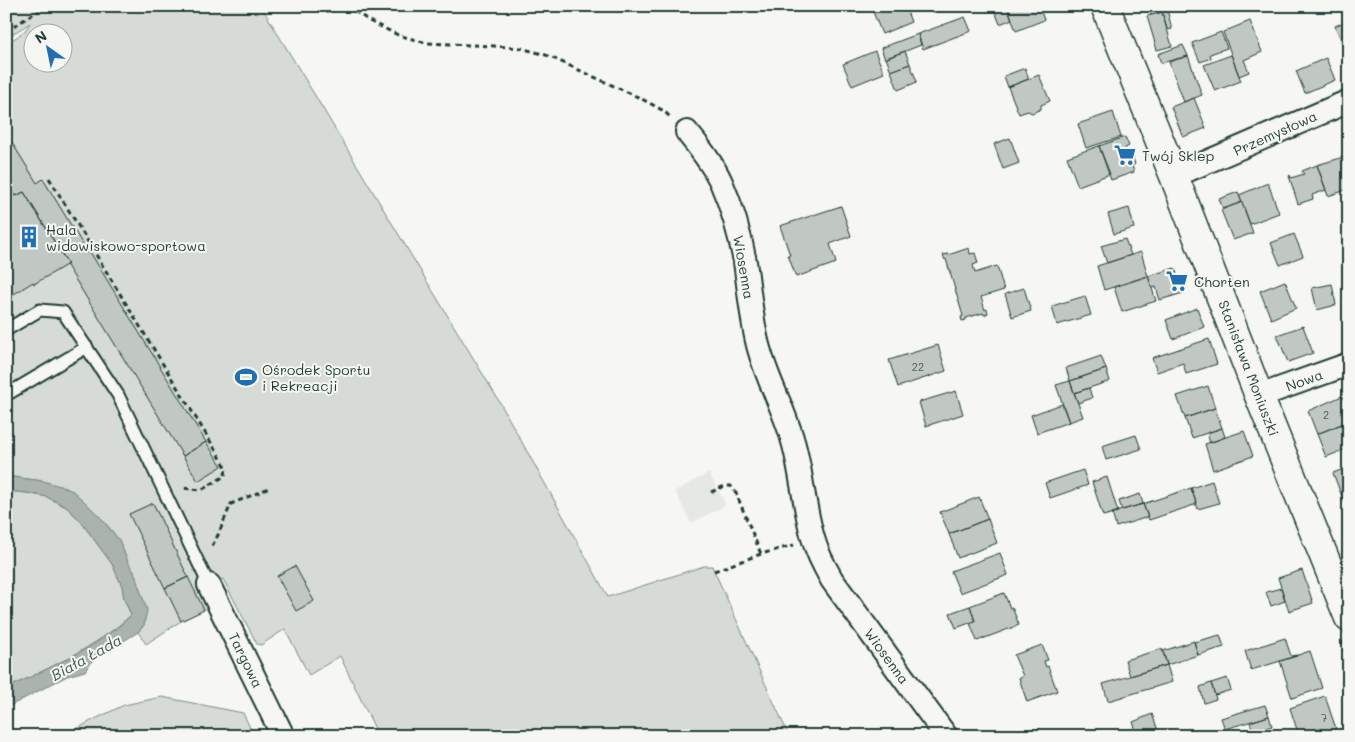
<svg xmlns="http://www.w3.org/2000/svg" width="1355" height="742" font-family="Mali,sans-serif">
	<style>
		.built { fill: #e6e8e4 }
		.green { fill: #d6dbd6; stroke: #7a8c85; fill-rule: evenodd }
		.water { fill: #aab3ae; stroke: #72847d }
		.lines { fill: none; stroke-linecap: round; stroke-linejoin: round }
		.stream { stroke: #72847d; stroke-width: 6 }
		.building { fill: #c1c8c3; stroke: #1f3d34 }
		.lane-casing { stroke: #1f3d34; stroke-width: 15 }
		.street-casing { stroke: #1f3d34; stroke-width: 26 }
		.secondary-casing { stroke: #1f3d34; stroke-width: 31 }
		.path { stroke: #1f3d34; stroke-width: 3; stroke-dasharray: 5 4; stroke-linecap: butt }
		.lane { stroke: #f6f6f2; stroke-width: 11 }
		.street { stroke: #f6f6f2; stroke-width: 22 }
		.secondary { stroke: #f6f6f2; stroke-width: 28 }
		.labels { text-anchor: middle; dominant-baseline: central; stroke-width: 4; stroke-linejoin: round; paint-order: stroke }
		.number-label { font-size: 11px; fill: #486058 }
		.street-label { font-size: 14px; fill: #1f3d34; stroke: #f6f6f2 }
		.poi-label { font-size: 14px; fill: #1f3d34; stroke: #f6f6f2; text-anchor: start }
		.water-label { font-size: 15px; font-style: italic; fill: #425a52; stroke: #f6f6f2 }
	</style>
	<rect width="100%" height="100%" fill="#f6f6f2"/>
	<filter id="ink" filterUnits="userSpaceOnUse"><feTurbulence type="fractalNoise" baseFrequency=".02" numOctaves="2"/><feDisplacementMap in="SourceGraphic" scale="10" xChannelSelector="R" yChannelSelector="G"/><feConvolveMatrix kernelMatrix="1 2 1 2 8 2 1 2 1" color-interpolation-filters="sRGB"/></filter>
	<g filter="url(#ink)">
		<!-- built -->
		<path class="built" d="M709 473 726 505 691 523 675 491Z"/>
		<!-- green -->
		<path class="green" d="M6 6H261L499 401 608 597 704 566H712L789 736H377V733L340 656 309 675 285 629 261 645 257 644 223 579 201 589 209 607 181 621 146 644 138 632 144 625 139 587 134 572 128 562 119 540 102 519 87 504 43 481 6 476V44L24 32 30 23 6 38ZM32 32H62V62H32Z
			M6 491 27 493 47 497 66 507 79 519 112 564 122 586 124 599 131 615C95 648 50 667 6 689Z
			M162 697 243 713 254 736H64L91 721 124 705Z"/>
		<!-- water -->
		<path class="water" d="M6 476 43 481 60 486 73 491 87 504 102 519 119 540 128 562 134 572 147 610 144 625 138 632 92 661 85 671 67 676 6 708V689C49 667 97 649 131 615L124 599 122 586 112 564 79 519 66 507 47 497 27 493 6 491Z"/>
		<g class="lines">
			<!-- stream -->
			<path class="stream" d="M6 42 8 40"/>
		</g>
		<!-- building -->
		<path class="building" d="M905 6 911 22 882 34 871 7Z
			M1002 6H1007L1012 19 1000 24 994 9Z
			M1007 6H1039L1044 20 1016 31Z
			M1163 6H1166L1172 29 1167 30 1162 12 1151 15 1149 10Z
			M1162 12 1172 46 1157 50 1147 16Z
			M965 17 971 31 923 49 918 34Z
			M1349 20V49L1346 51 1335 26Z
			M1250 21 1262 52 1244 60 1249 72 1239 76 1223 32Z
			M1221 32 1227 48 1210 54 1211 58 1200 62 1192 43Z
			M918 34 921 45 885 59 881 48Z
			M1183 45 1188 56 1161 63 1158 54Z
			M875 51 884 73 852 86 843 64Z
			M905 51 910 64 891 71 886 58Z
			M1231 55 1241 81 1215 91 1204 65Z
			M1188 56 1202 95 1184 102 1169 62Z
			M1326 58 1335 80 1305 93 1296 71Z
			M910 64 917 82 898 90 891 71Z
			M1025 68 1029 79 1008 87 1004 76Z
			M1039 75 1050 101 1041 105V109L1032 113 1028 111 1019 114 1008 87Z
			M1194 98 1206 128 1183 137 1171 107Z
			M1113 112 1121 137 1086 148 1078 124Z
			M6 133 37 183 43 179 88 253 90 252 206 442 183 456 66 264H68L24 192 16 196 6 181Z
			M1125 137 1129 146 1125 148 1128 156 1132 155 1135 164 1132 166 1134 172 1111 180 1099 146Z
			M1010 138 1019 163 1003 169 994 144Z
			M1099 146 1110 174 1078 186 1067 157Z
			M1346 155 1349 162V189L1328 196 1317 165 1344 157V156Z
			M1317 165 1326 190 1312 195 1313 199 1298 204 1289 176 1290 175 1291 178 1304 174 1302 171Z
			M6 181 16 196 24 192 68 264 34 284 33 282 6 299Z
			M1268 183 1279 213 1250 224 1239 195Z
			M1238 192 1242 202 1223 209 1219 199Z
			M1242 202 1253 233 1233 240 1221 210Z
			M841 206 851 236 830 244 836 263 796 277 788 255H790L780 226Z
			M1129 208 1134 228 1114 234 1108 214Z
			M1294 234 1303 256 1280 265 1271 243Z
			M1125 239 1131 255 1107 263 1101 246Z
			M969 248 970 254 975 253 978 263 973 265 975 273 997 266 1004 290 981 297 985 310 987 309 988 313 984 315 983 313 966 318V320L962 321 961 317 963 316 946 259 945 260 943 255 948 254V255Z
			M1141 252 1148 276 1104 290 1097 266Z
			M1175 268 1183 293 1160 300 1156 287 1152 288 1148 276Z
			M1148 276 1156 301 1122 312 1114 287Z
			M1285 281 1296 308 1271 319 1260 291Z
			M1332 284 1336 305 1317 310 1312 288Z
			M1024 288 1031 311 1012 317 1005 294Z
			M1085 296 1091 315 1057 325 1052 306Z
			M1197 308 1204 327 1173 339 1166 320Z
			M1303 326 1313 353 1288 362 1277 335Z
			M1209 339 1217 364 1186 374 1183 363 1157 372 1152 358Z
			M938 345 946 371 898 387 889 360Z
			M1101 356 1106 369 1070 381 1066 368Z
			M1106 369 1110 381 1074 393 1070 381Z
			M1070 381 1083 417 1069 422 1056 385Z
			M1208 386 1215 408 1185 418 1177 396Z
			M1089 388 1092 398 1078 403 1074 393Z
			M956 391 963 414 926 426 919 402Z
			M1342 396 1345 402 1349 401V421L1317 434 1308 411Z
			M1062 404 1069 422 1037 433 1031 415Z
			M1215 408 1222 428 1192 438 1185 418Z
			M1347 422 1349 426V448L1326 457 1317 434Z
			M1222 428 1225 437 1210 443 1207 433Z
			M1244 431 1253 456 1213 470 1205 444Z
			M1136 435 1141 449 1106 460 1102 446Z
			M206 442 222 466 198 481 183 456Z
			M1349 467V500L1344 502 1333 473Z
			M1083 470 1088 485 1050 498 1045 483Z
			M1107 477 1118 512 1103 516 1092 482Z
			M1212 481 1219 503 1198 509 1191 488Z
			M1191 488 1197 504 1149 520 1143 504Z
			M1140 494 1143 504 1122 510 1119 501Z
			M979 497 988 519 949 534 940 512Z
			M153 503 188 577 165 588 129 514Z
			M1143 504 1148 517 1116 527 1112 513Z
			M988 519 997 543 958 558 949 534Z
			M1000 553 1008 575 960 593 951 571Z
			M295 566 314 601 296 611 277 576Z
			M1302 570 1313 603 1289 611 1278 578Z
			M188 577 204 610 181 621 165 588Z
			M1281 588 1285 601 1271 606 1266 592Z
			M1004 593 1010 608 1012 607 1019 625 977 641 970 623 975 621 970 606Z
			M970 606 975 621 956 628 950 613Z
			M1220 635 1224 647 1198 655 1194 642Z
			M1285 638 1291 656 1297 655V656L1251 670 1245 651Z
			M1194 641 1198 655 1167 665 1163 651Z
			M1042 645 1048 660 1044 661 1046 667 1048 666 1057 691 1027 702 1019 678 1023 676 1014 655Z
			M1162 649 1167 665 1130 676 1125 660Z
			M1310 651 1322 688 1292 698 1280 661Z
			M1167 665 1172 682 1108 701 1103 684Z
			M1227 678 1231 690 1215 695 1211 683Z
			M1211 683 1216 699 1204 703 1200 687Z
			M1325 696 1336 729 1315 736H1299L1290 708Z
			M1265 705 1269 716 1225 729 1221 718Z
			M1152 714 1160 736H1138L1133 722Z
			M1269 716 1272 726 1253 732 1250 722Z"/>
		<g class="lines">
			<!-- lane casing -->
			<g class="lane-casing">
				<path id="lane" d="M6 330 40 310 63 312 118 395 209 585
					M6 395 87 347"/>
			</g>
			<!-- street casing -->
			<g class="street-casing">
				<path id="street" d="M687 132C699 147 713 164 721 182 732 207 740 235 745 262 749 288 751 315 757 341 765 377 785 409 794 445 802 475 804 507 813 538 817 553 824 566 832 580L946 736
					M1174 176 1349 101
					M1259 396 1349 364
					M209 585 283 736"/>
			</g>
			<!-- secondary casing -->
			<g class="secondary-casing">
				<path id="secondary" d="M1105 6 1174 176 1259 396 1349 618"/>
			</g>
			<!-- path -->
			<path class="path" d="M347 6 371 22 398 35 427 43 494 46 521 48 546 55 640 98 664 111 671 118
				M6 31 46 6
				M49 178 226 467 225 476 201 490 183 488
				M711 492 725 486H731L736 493 761 554
				M212 546 218 535 231 504 269 488
				M714 571 761 554 794 545
				M1340 640 1349 662"/>
			<!-- lane -->
			<use href="#lane" class="lane"/>
			<!-- street -->
			<use href="#street" class="street"/>
			<!-- secondary -->
			<use href="#secondary" class="secondary"/>
		</g>
	</g>
	<!-- icons -->
	<defs>
		<g id="supermarket-bare" transform="scale(1.725)"><path d="M-6-5.5h2.5l.6 2H6L4.5 2H-2.5L-4.4-4H-6ZM-1.5 3.2a1.3 1.3 0 1 0 .1 0ZM3 3.2a1.3 1.3 0 1 0 .1 0Z" fill="#1f6fb2" stroke="#f6f6f2" stroke-width="2.5" paint-order="stroke"/></g>
		<g id="building-bare" transform="scale(1.725)"><path d="M-4-6H4V6H1V3H-1V6H-4ZM-2.5-4.3h1.7v1.8h-1.7ZM.8-4.3h1.7v1.8H.8ZM-2.5-1h1.7V.8h-1.7ZM.8-1h1.7V.8H.8Z" fill="#1f6fb2" stroke="#f6f6f2" stroke-width="2.5" paint-order="stroke"/></g>
		<g id="stadium-bare" transform="scale(1.725)"><path d="M0-5a6.5 5 0 1 0 0 10a6.5 5 0 1 0 0-10ZM-3.5-1.8h7v3.6h-7Z" fill="#1f6fb2" stroke="#f6f6f2" stroke-width="2.5" paint-order="stroke"/></g>
	</defs>
	<g fill-rule="evenodd">
		<use href="#supermarket-bare" x="1125" y="155"/>
		<use href="#building-bare" x="29" y="237"/>
		<use href="#supermarket-bare" x="1177" y="281"/>
		<use href="#stadium-bare" x="246" y="377"/>
	</g>
	<g class="labels">
		<!-- number labels -->
		<g class="number-label">
			<text x="918" y="366">22</text>
			<text x="1326" y="414">2</text>
			<text x="1324" y="717">7</text>
		</g>
		<!-- street labels -->
		<g class="street-label">
			<text transform="translate(1275 133) rotate(-24)">Przemysłowa</text>
			<text transform="translate(744 267) rotate(80)">Wiosenna</text>
			<text transform="translate(1249 368) rotate(69)">Stanisława Moniuszki</text>
			<text transform="translate(1304 380) rotate(-20)">Nowa</text>
			<text transform="translate(887 656) rotate(54)">Wiosenna</text>
			<text transform="translate(246 660) rotate(64)">Targowa</text>
		</g>
		<!-- poi labels -->
		<g class="poi-label">
			<text x="1142" y="155">Twój Sklep</text>
			<text x="46" y="229">Hala<tspan x="46" dy="16">widowiskowo-sportowa</tspan></text>
			<text x="1194" y="281">Chorten</text>
			<text x="262" y="369">Ośrodek Sportu<tspan x="262" dy="16">i Rekreacji</tspan></text>
		</g>
		<!-- water labels -->
		<g class="water-label">
			<text transform="translate(86 657) rotate(-29)">Biała Łada</text>
		</g>
	</g>
	<!-- margin -->
	<rect width="1355" height="742" fill="none" stroke="#f6f6f2" stroke-width="25"/>
	<rect x="12" y="12" width="1330" height="717" fill="none" stroke="#1f3d34" stroke-width="2" filter="url(#ink)"/>
	<!-- north arrow -->
	<g transform="translate(48 48) rotate(327)"><circle r="24" fill="#f6f6f2" stroke="#a0aca6"/>
	<path d="M0-4L9 19L0 12L-9 19Z" fill="#1f6fb2"/>
	<text y="-8" font-size="14" font-weight="bold" text-anchor="middle" fill="#1f3d34">N</text>
	</g>
</svg>
